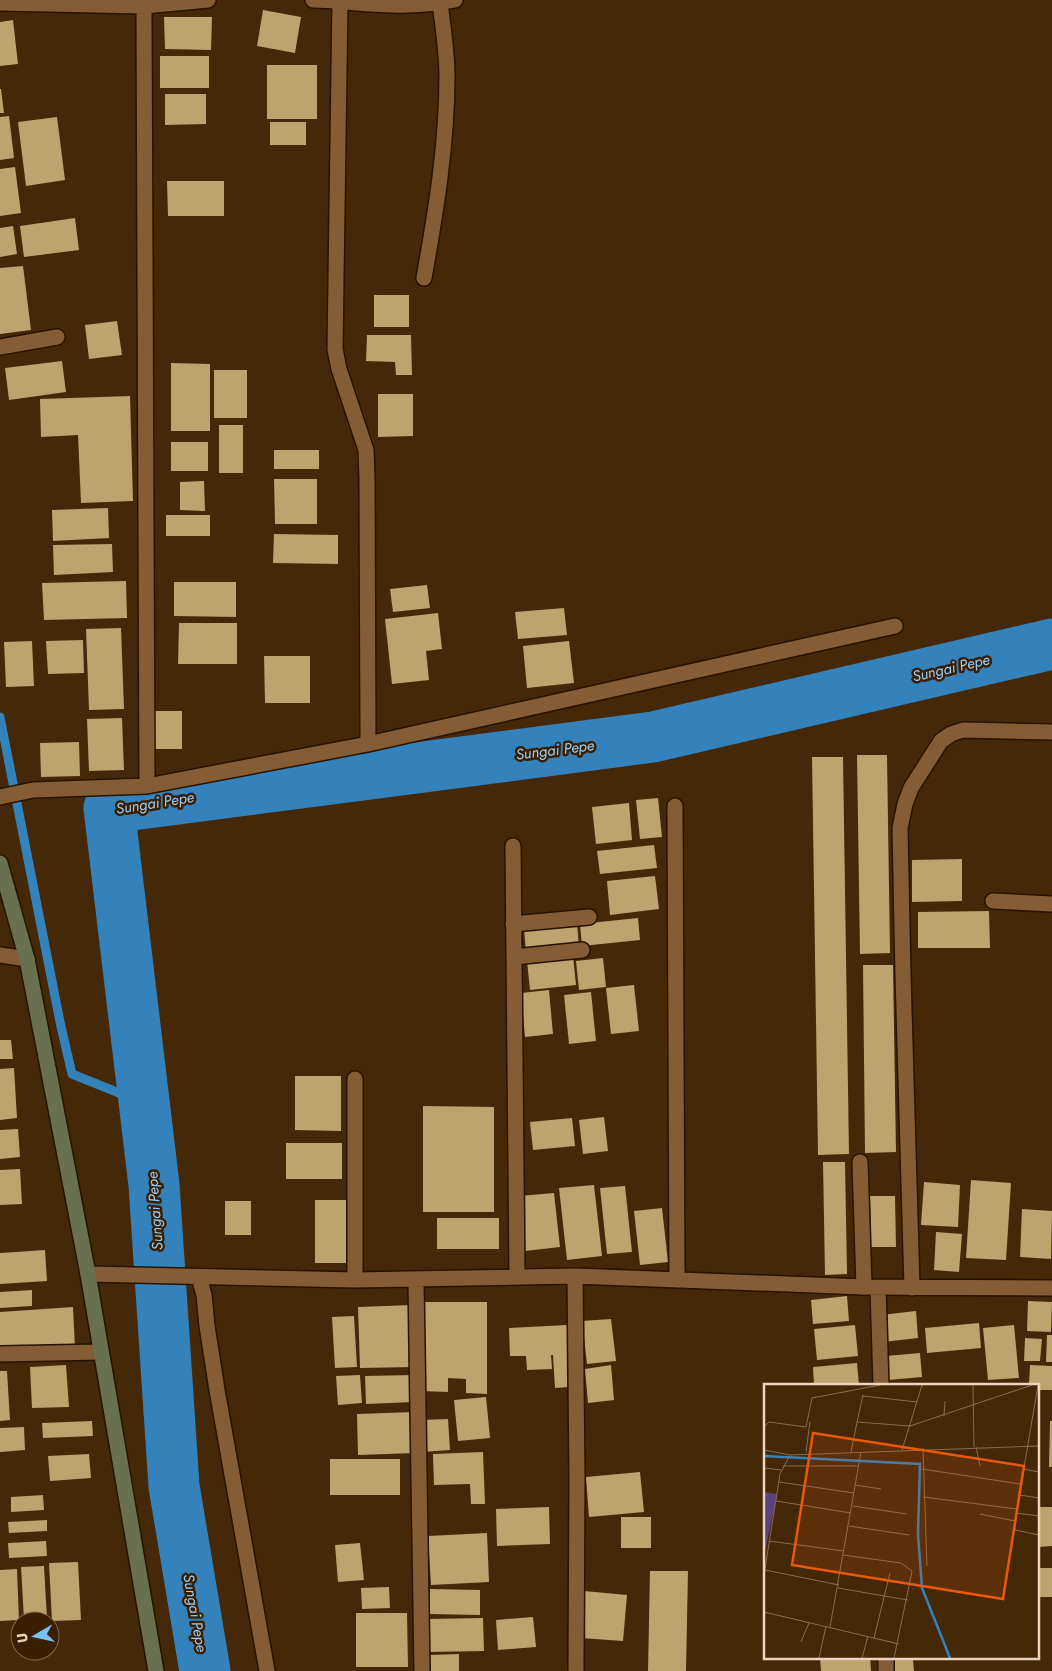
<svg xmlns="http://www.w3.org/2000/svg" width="1052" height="1671" font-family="Jost,sans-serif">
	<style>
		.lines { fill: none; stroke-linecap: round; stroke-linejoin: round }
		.stream { stroke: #3482bc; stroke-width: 9 }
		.river { stroke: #3482bc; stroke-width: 51 }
		.building { fill: #bda36e }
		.lane-casing { stroke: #261300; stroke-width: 18 }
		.street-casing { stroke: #261300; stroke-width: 18 }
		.secondary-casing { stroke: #261300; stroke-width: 18 }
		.lane { stroke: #855d34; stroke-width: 15 }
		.street { stroke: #855d34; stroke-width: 15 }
		.secondary { stroke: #68704f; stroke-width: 15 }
		.labels { text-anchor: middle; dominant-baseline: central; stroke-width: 5; stroke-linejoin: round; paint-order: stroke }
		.water-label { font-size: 15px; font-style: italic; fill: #97cffe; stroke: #3a1e00 }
		.inset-river { fill: none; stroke: #3482bc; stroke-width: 2.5 }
		.inset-road { fill: none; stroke: #886d51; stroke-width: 1 }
		.view { fill: #e8590c; fill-opacity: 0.15; stroke: #e8590c; stroke-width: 2.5 }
		.inset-edge { fill: none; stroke: #ecd4bf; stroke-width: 2.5 }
	</style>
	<rect width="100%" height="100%" fill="#452808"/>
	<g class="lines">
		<!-- stream -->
		<path class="stream" d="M0 717 60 1022 72 1074 144 1103"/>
		<!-- river -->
		<path class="river" d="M205 1671 174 1486 154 1185 109 808 653 737 1052 644"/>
	</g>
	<!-- building -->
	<path class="building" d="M263 10 301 17 295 53 257 46Z
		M164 17H212L211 50 165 49Z
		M13 20 18 64 0 66V22Z
		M160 56H209V88H160Z
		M267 65H317V119H267Z
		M0 89H1L4 113H0Z
		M165 94H206V124L165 125Z
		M9 116 14 158 0 160V117Z
		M57 117 65 180 26 186 18 122Z
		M270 122H306V145H270Z
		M15 167 21 213 0 216V169Z
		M167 181H224V216H168Z
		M75 218 79 250 24 257 20 226Z
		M13 226 17 254 0 257V228Z
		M23 266 31 330 0 334V268Z
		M374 295H409V327H374Z
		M117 321 122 355 89 359 85 325Z
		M367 335H411L412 375H396L395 362 366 361Z
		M62 361 66 392 9 400 5 368Z
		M171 363 210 364V431H171Z
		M214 370H247V418H214Z
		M378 394H413V436L378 437Z
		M130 396 133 501 81 503 78 435 41 437 40 399Z
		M219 425H243V473H219Z
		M171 442H208V471H171Z
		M274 450H319V469H274Z
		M274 479H317V524H275Z
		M204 481 205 511 180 510V482Z
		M108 508 109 538 53 541 52 510Z
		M166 515H210V536H166Z
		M274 534 338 535V564L273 563Z
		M112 544 113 572 54 575 53 545Z
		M126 581 127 618 44 620 42 583Z
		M174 582H236V617L174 616Z
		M427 585 430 608 393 612 390 589Z
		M564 608 567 635 518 639 515 612Z
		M438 613 442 649 426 651 429 680 392 684 385 619Z
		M179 623H237V664H178Z
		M121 628 124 709 89 710 86 629Z
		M83 640 84 673 48 674 46 641Z
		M32 641 34 686 6 687 4 642Z
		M569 641 574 683 527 688 523 646Z
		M264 656H310V703H265Z
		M154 711H182V749H154Z
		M122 718 124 770 89 771 87 719Z
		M79 742 80 776 41 777 40 743Z
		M857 755H887L890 953 860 954Z
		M812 757H843L849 1154 818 1155Z
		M658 798 662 837 640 839 636 800Z
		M629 803 632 840 596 844 592 807Z
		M654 845 657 868 600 874 597 851Z
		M962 859V901L912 902V860Z
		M655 876 659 909 610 915 607 881Z
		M989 911 990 948H918V912Z
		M638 918 640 940 582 946 580 924Z
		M577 923 579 947 526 953 524 928Z
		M573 956 576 985 530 990 527 961Z
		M603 958 606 987 579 990 576 961Z
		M863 965H893L896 1152 865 1153Z
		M634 985 639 1031 611 1034 606 988Z
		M549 990 553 1034 525 1037 521 993Z
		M591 992 596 1041 569 1044 564 995Z
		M0 1040H11L13 1059H0Z
		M14 1068 17 1118 0 1120V1069Z
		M295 1076H341V1131L295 1130Z
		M423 1106 494 1107V1212H423Z
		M604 1117 608 1151 583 1154 579 1120Z
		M572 1118 575 1146 533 1150 530 1122Z
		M18 1129 20 1157 0 1159V1130Z
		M286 1143H342V1179H286Z
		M823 1162H845L847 1274 825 1275Z
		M20 1169 22 1204 0 1205V1170Z
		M971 1180 1011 1183 1006 1260 966 1258Z
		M924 1182 960 1185 958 1227 921 1225Z
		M594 1185 602 1256 567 1260 559 1188Z
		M625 1186 632 1252 607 1254 600 1188Z
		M554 1193 560 1247 525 1251 519 1196Z
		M870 1196H895L896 1247H871Z
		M315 1200H352L353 1263H315Z
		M225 1201H251V1235H225Z
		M662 1208 668 1262 640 1265 634 1211Z
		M1022 1209 1052 1211 1051 1259 1020 1257Z
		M437 1218H499V1249H437Z
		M936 1232 962 1234 959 1272 934 1270Z
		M45 1250 47 1281 0 1284V1253Z
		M32 1290V1306L0 1308V1292Z
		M847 1296 849 1321 813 1324 811 1300Z
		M1028 1301 1052 1302 1051 1332 1027 1331Z
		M421 1302H487V1394L466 1393V1379L448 1378V1392L420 1391Z
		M412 1305 414 1367 360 1368 358 1307Z
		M73 1307 75 1348 0 1353V1312Z
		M916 1311 918 1338 883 1342 881 1315Z
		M354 1316 357 1367 335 1368 332 1317Z
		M611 1319 616 1361 587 1364 582 1321Z
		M979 1323 981 1348 927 1353 925 1328Z
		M567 1325 569 1387 555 1388 553 1355H551L552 1369 527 1370 526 1356H510L509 1328Z
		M855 1325 858 1356 817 1360 814 1329Z
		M1014 1325 1019 1378 988 1380 983 1328Z
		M1047 1335H1052V1362H1046Z
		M1025 1338 1042 1339 1040 1361H1024Z
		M920 1353 922 1377 888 1380 886 1356Z
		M857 1363 859 1385H814L813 1367Z
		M66 1365 69 1407 32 1408 30 1367Z
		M611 1365 614 1400 588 1403 585 1369Z
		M1030 1365 1052 1366V1390H1038V1385H1029Z
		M0 1371H7L10 1420 0 1421Z
		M360 1375 362 1403 338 1405 336 1376Z
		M413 1375 414 1402 366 1404 365 1376Z
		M486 1397 490 1438 458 1441 454 1400Z
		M414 1412 415 1453 358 1455 357 1414Z
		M448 1419 450 1450 422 1452 421 1420Z
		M92 1421 93 1436 43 1438 42 1423Z
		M1050 1421H1052V1467H1049Z
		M24 1427 25 1450 0 1452V1428Z
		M483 1452 485 1504H471L470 1484 434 1485 433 1454Z
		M89 1454 91 1478 50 1481 48 1456Z
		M330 1459H400V1495H330Z
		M640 1472 644 1512 589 1517 586 1477Z
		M43 1495 44 1510 11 1512V1497Z
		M549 1507 550 1544 497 1546 496 1509Z
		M1038 1507H1052V1546L1038 1547Z
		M621 1517H651V1548H621Z
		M47 1520V1531L9 1533 8 1522Z
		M487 1533 489 1582 431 1585 428 1536Z
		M46 1541 47 1556 9 1558 8 1543Z
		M360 1543 364 1580 338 1582 335 1545Z
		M78 1562 81 1620 52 1621 49 1563Z
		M44 1566 47 1619 24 1620 21 1567Z
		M1039 1568H1052V1597H1038Z
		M17 1569 19 1620 0 1621V1570Z
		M650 1571H688L686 1671H648Z
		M389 1587 390 1608 362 1609 361 1588Z
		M430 1589 480 1590V1615L429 1614Z
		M584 1591 627 1595 623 1641 581 1638Z
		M356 1613H407L408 1667H356Z
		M533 1617 536 1647 498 1650 496 1620Z
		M483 1618 484 1651 428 1652V1619Z
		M459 1654V1671H429V1655Z
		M820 1657H870L871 1671H821Z
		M913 1659 914 1671H893V1660Z"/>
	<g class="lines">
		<!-- lane casing -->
		<g class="lane-casing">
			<path id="lane" d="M513 924 589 917
				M860 1162 864 1287"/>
		</g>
		<!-- street casing -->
		<g class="street-casing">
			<path id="street" d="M313 0C333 0 351 3 371 4 397 6 430 5 455 0
				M340 1 335 349 339 369 366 450 367 478 368 744
				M0 3 144 6 208 0
				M144 6 147 786
				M424 278C436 211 447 144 447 76 447 52 443 27 440 3
				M0 347 57 337
				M0 797 33 790 147 786 368 744 895 626
				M675 806 677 1280
				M513 846 517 1276
				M993 901 1052 904
				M0 955 27 959
				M514 957 582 950
				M355 1079V1280
				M88 1274 355 1280 575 1276 864 1287 1052 1288
				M575 1276 577 1478 576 1671
				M199 1277 204 1295 207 1326 217 1390 267 1671
				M416 1280 422 1671
				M878 1288 881 1385
				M912 1288 903 975 900 828 905 804 911 788 941 741 951 734 963 730 1052 732
				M0 1354 101 1352
				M886 1657V1671"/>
		</g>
		<!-- secondary casing -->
		<g class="secondary-casing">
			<path id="secondary" d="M0 863 27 959 88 1274 156 1671"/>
		</g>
		<!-- lane -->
		<use href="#lane" class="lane"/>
		<!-- street -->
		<use href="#street" class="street"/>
		<!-- secondary -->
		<use href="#secondary" class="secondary"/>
	</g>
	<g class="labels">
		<!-- water labels -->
		<g class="water-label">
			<text transform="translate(951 668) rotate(-13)">Sungai Pepe</text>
			<text transform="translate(555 750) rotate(-7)">Sungai Pepe</text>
			<text transform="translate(155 803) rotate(-9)">Sungai Pepe</text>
			<text transform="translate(155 1211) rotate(-94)">Sungai Pepe</text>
			<text transform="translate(195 1613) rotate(80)">Sungai Pepe</text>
		</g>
	</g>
	<!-- overview -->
	<g transform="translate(764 1384)">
		<rect width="275" height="275" fill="#452808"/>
		<path d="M0 108 13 110 0 173Z" fill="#5e427e"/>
		<path class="inset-river" d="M0 72 156 80 154 150 158 204 186 274"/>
		<path class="inset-road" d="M209 1 210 63M274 1 251 137V146L275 151M99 12 153 18M180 32 181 17M93 38 99 11M0 43 5 38 42 43 48 14 116 1M212 63 216 82M159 64 163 182M0 66 26 71M138 66 158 1M42 68 46 38M87 68 93 38 146 42 268 1M19 82H95M0 84 17 86M158 85 256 100M259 85 275 88M15 98 90 109M91 101 117 105M255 111 275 114M159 113 253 125M12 117 87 129M89 122 143 130M252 129 275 132M216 130 251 137M85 142 145 151M5 157 80 167M79 171 137 179 148 187 130 274M1 186 75 201M0 191 16 90 26 71 275 62M74 204 144 216M0 228 135 260M66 243 97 68M110 254 126 189M37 258 45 239M55 274 62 242M98 274 104 252"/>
		<path class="view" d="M49 49 260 82 239 215 28 181Z"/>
		<rect width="275" height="275" class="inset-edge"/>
	</g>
	<!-- north arrow -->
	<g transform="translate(35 1636) rotate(261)"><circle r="24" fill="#3a1e00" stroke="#81674c"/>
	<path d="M0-4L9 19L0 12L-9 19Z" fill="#79bff8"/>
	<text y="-8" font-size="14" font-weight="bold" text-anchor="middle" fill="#ecd4bf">U</text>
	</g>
</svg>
